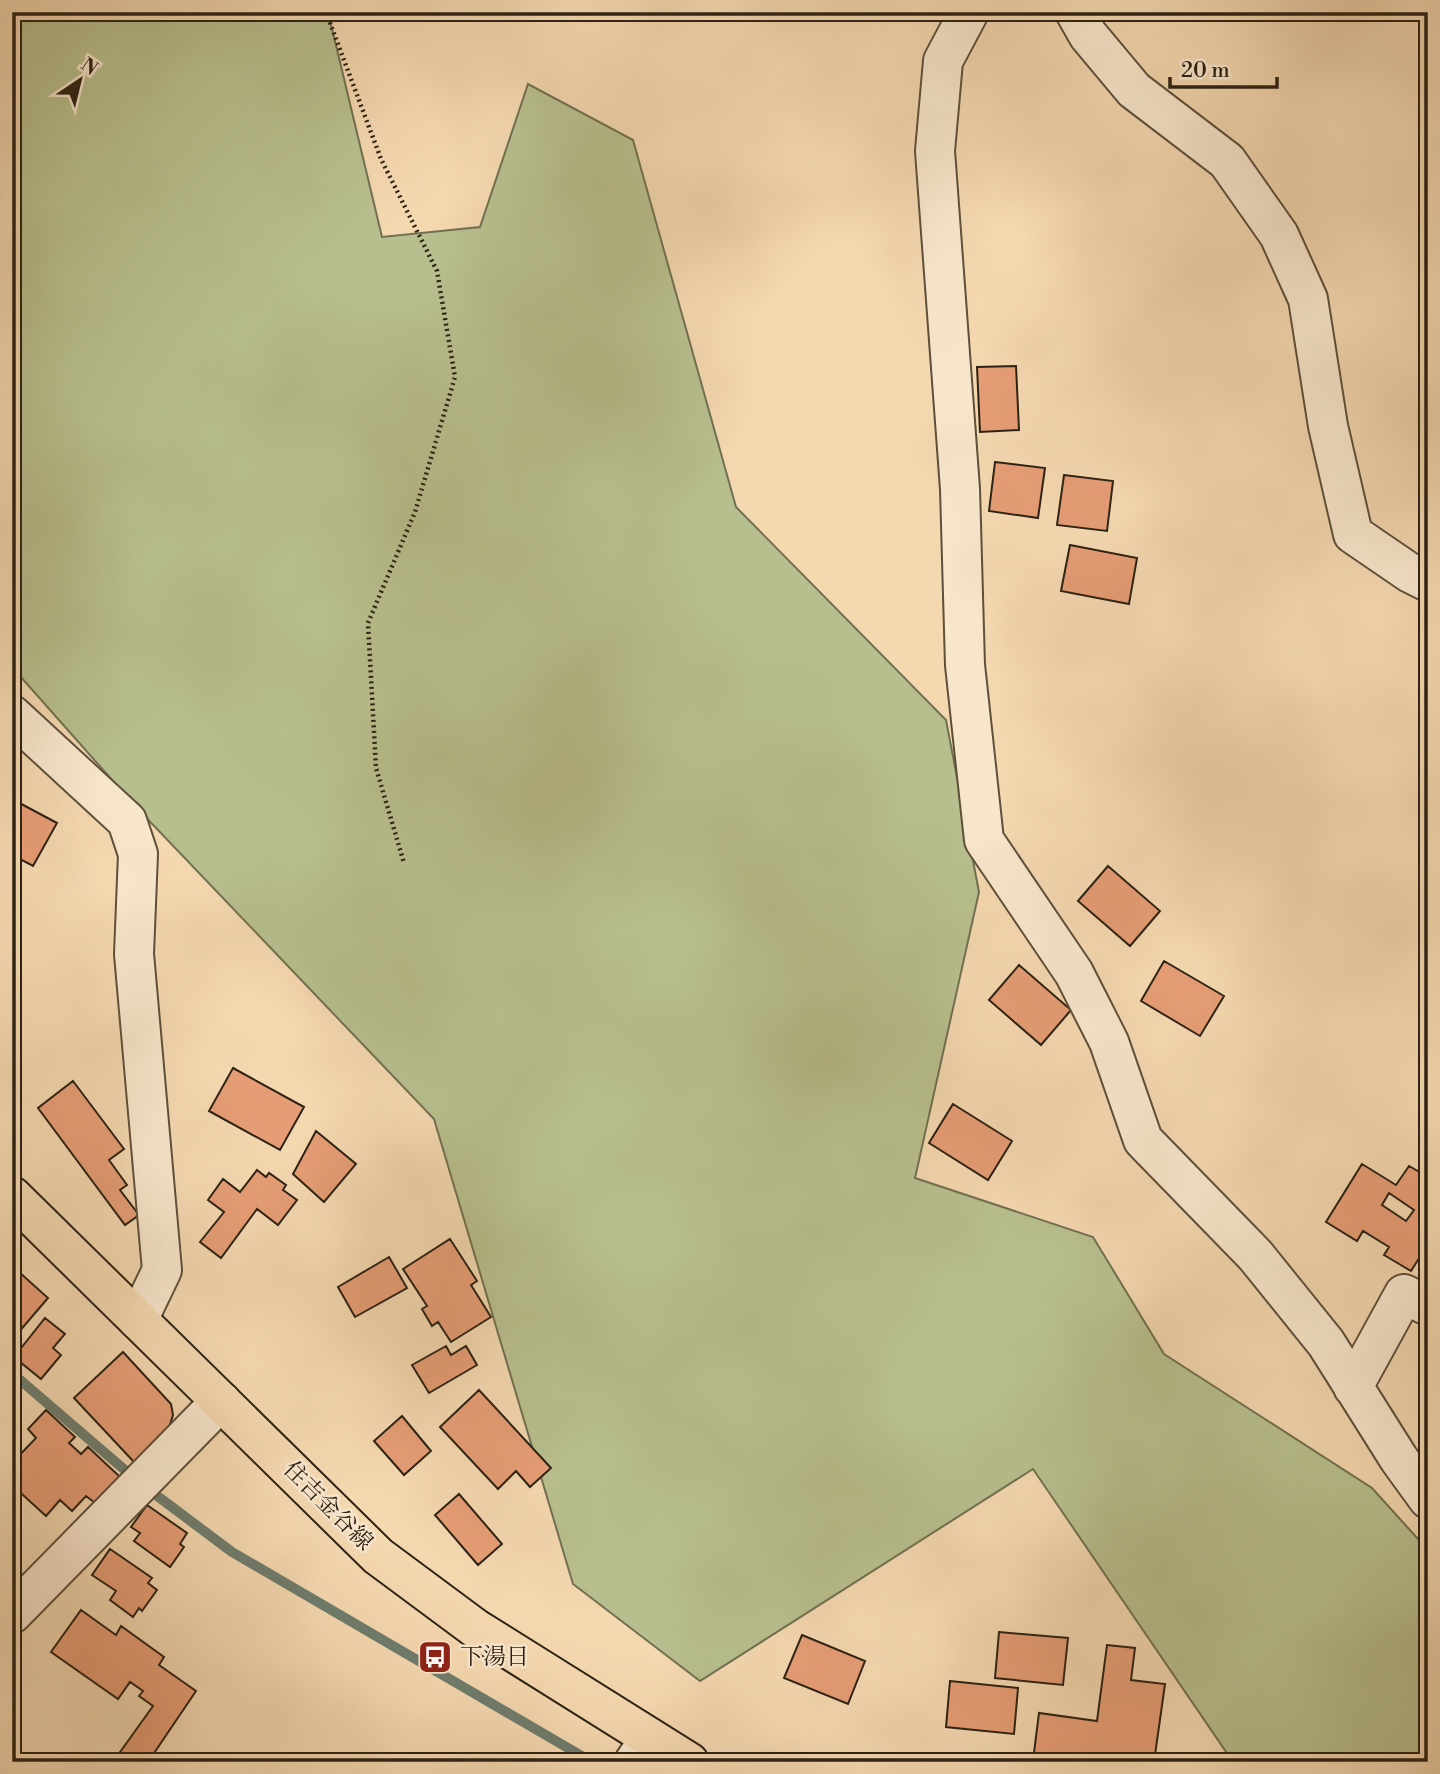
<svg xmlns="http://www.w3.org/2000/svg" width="1440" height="1774" font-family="'Libre Bodoni','Noto Serif JP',serif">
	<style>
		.green { fill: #b8bf8e; stroke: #727051; stroke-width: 2 }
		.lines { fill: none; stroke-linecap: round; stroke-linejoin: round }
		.stream { stroke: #6f7d6d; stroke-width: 10 }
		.building { fill: #e69d75; stroke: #2c2214; stroke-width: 2; fill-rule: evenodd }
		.minor-casing { stroke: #5e503b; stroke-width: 42 }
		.major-casing { stroke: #2c2214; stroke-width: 42 }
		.path { stroke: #2c2214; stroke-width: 4.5; stroke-dasharray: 2 3.5; stroke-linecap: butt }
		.minor { stroke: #f8e6cc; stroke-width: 38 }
		.major { stroke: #f4d8b0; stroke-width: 38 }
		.labels { text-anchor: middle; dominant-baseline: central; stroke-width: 5; stroke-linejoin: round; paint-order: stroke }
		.street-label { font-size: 23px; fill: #2c2214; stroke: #f8e6cc }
		.poi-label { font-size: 23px; fill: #2c2214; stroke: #f8e6cc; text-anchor: start }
	</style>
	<rect width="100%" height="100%" fill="#f4d8b0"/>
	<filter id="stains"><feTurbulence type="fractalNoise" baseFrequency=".00286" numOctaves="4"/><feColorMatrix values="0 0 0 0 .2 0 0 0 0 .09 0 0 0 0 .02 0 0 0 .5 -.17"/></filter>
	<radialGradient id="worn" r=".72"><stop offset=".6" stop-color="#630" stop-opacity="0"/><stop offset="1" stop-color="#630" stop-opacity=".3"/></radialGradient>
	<!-- green -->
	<path class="green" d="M12 12H328L382 237 480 227 528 84 633 140 736 507 946 720 979 892 915 1178 1093 1237 1164 1354 1372 1488 1428 1550V1762H1233L1033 1469 700 1681 573 1584 434 1119 136 807 12 667Z"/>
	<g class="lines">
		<!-- stream -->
		<path class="stream" d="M12 1373 126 1471
			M156 1495 232 1552 592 1762"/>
	</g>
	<!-- building -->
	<path class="building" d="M1016 366 1019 430 980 432 977 367Z
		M995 462 1045 468 1038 518 989 511Z
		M1064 475 1113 481 1107 531 1057 525Z
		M1070 545 1137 558 1129 604 1061 591Z
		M12 799 57 823 33 866 12 855Z
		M1108 866 1160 911 1130 946 1078 901Z
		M1164 961 1224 996 1200 1036 1141 1001Z
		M1019 965 1071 1010 1041 1045 989 1000Z
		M233 1068 304 1107 280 1150 209 1111Z
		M73 1081 124 1149 109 1160 127 1185 120 1190 139 1215 125 1225 38 1108Z
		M953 1104 1012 1141 988 1180 929 1143Z
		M316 1131 356 1164 324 1202 293 1174Z
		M1362 1164 1396 1185 1409 1166 1428 1177V1244L1411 1271 1384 1255 1389 1247 1363 1231 1357 1241 1326 1222ZM1389 1193 1414 1210 1406 1221 1382 1205Z
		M257 1170 266 1177 269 1173 286 1185 283 1190 297 1200 278 1225 257 1209 221 1258 200 1242 224 1212 208 1200 223 1179 240 1192Z
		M450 1239 477 1281 471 1285 491 1317 451 1342 438 1322 432 1326 422 1309 427 1306 403 1269Z
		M1428 1256V1275L1419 1269Z
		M389 1257 407 1288 355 1317 338 1287Z
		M19 1272 48 1298 12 1340V1280Z
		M45 1318 65 1334 53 1348 61 1355 41 1379 14 1357Z
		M446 1346 451 1355 466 1346 477 1365 429 1393 412 1365Z
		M123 1352 171 1404 173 1415 169 1428 134 1462 74 1398Z
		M479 1390 551 1468 530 1487 516 1471 498 1489 440 1427Z
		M46 1410 75 1437 69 1443 81 1454 88 1447 120 1477 95 1503 86 1496 72 1511 60 1500 46 1516 12 1485V1463L36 1438 28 1429Z
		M402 1416 431 1451 404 1475 374 1441Z
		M459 1494 502 1544 478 1565 435 1515Z
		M147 1505 187 1533 180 1544 184 1547 170 1567 134 1541 140 1533 131 1527Z
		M110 1549 152 1578 148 1583 157 1590 142 1611 139 1608 133 1617 110 1600 116 1591 92 1575Z
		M81 1610 116 1635 121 1626 164 1657 159 1665 196 1691 148 1762H129L118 1755 153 1706 139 1696 143 1691 130 1682 118 1699 51 1652Z
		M999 1632 1068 1638 1063 1685 995 1678Z
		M802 1635 865 1661 848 1704 784 1678Z
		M1107 1645 1135 1648 1131 1680 1165 1684 1154 1762H1094L1034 1753 1039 1713 1097 1721Z
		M950 1681 1018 1688 1014 1734 946 1727Z"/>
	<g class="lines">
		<!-- minor casing -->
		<g class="minor-casing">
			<path id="minor" d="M969 12 943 61 935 151 960 489 965 665 984 840 1074 973 1109 1042 1143 1140 1255 1255 1326 1343 1399 1459 1428 1499
				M1075 12 1088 35 1134 90 1227 161 1279 235 1308 299 1328 426 1353 534 1410 573 1428 582
				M12 715 127 821 138 854 134 954 162 1270 138 1320
				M1353 1387 1404 1294 1428 1306
				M12 1614 221 1401
				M634 1762 650 1738"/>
		</g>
		<!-- major casing -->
		<g class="major-casing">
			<path id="major" d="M12 1196 378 1556 475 1628 689 1762"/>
		</g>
		<!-- path -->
		<path class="path" d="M326 12 381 159 437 271 455 377 415 512 368 623 376 768 404 863"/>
		<!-- minor -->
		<use href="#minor" class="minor"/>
		<!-- major -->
		<use href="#major" class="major"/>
	</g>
	<!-- icons -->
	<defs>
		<g id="bus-square" transform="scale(1.75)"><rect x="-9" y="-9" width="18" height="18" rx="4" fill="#8f2418" stroke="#f8e6cc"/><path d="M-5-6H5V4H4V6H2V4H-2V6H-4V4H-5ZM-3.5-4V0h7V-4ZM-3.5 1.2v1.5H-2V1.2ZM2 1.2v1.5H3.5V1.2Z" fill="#fff"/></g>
	</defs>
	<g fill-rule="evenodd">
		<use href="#bus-square" x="435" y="1657"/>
	</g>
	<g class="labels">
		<!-- street labels -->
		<g class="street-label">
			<text transform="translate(328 1506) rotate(45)">住吉金谷線</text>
		</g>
		<!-- poi labels -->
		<g class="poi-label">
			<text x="460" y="1657">下湯日</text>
		</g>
	</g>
	<!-- margin -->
	<rect width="1440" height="1774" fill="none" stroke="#f4d8b0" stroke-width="42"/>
	<rect x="14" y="14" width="1412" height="1746" fill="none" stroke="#2c2214" stroke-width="3.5"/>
	<rect x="21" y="21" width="1398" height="1732" fill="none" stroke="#2c2214" stroke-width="2"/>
	<!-- north arrow -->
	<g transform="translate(80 80) rotate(35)" stroke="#f8e6cc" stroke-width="5" paint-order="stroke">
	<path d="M0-5L12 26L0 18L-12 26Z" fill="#2c2214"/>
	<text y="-10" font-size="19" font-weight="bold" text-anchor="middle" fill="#2c2214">N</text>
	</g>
	<!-- scale -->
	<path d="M1170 77v10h107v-10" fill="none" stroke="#2c2214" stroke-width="3.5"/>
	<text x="1181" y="77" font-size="21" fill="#2c2214" stroke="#f8e6cc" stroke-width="5" paint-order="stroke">20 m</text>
	<rect width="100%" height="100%" filter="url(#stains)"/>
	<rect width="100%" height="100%" fill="url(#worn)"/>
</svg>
